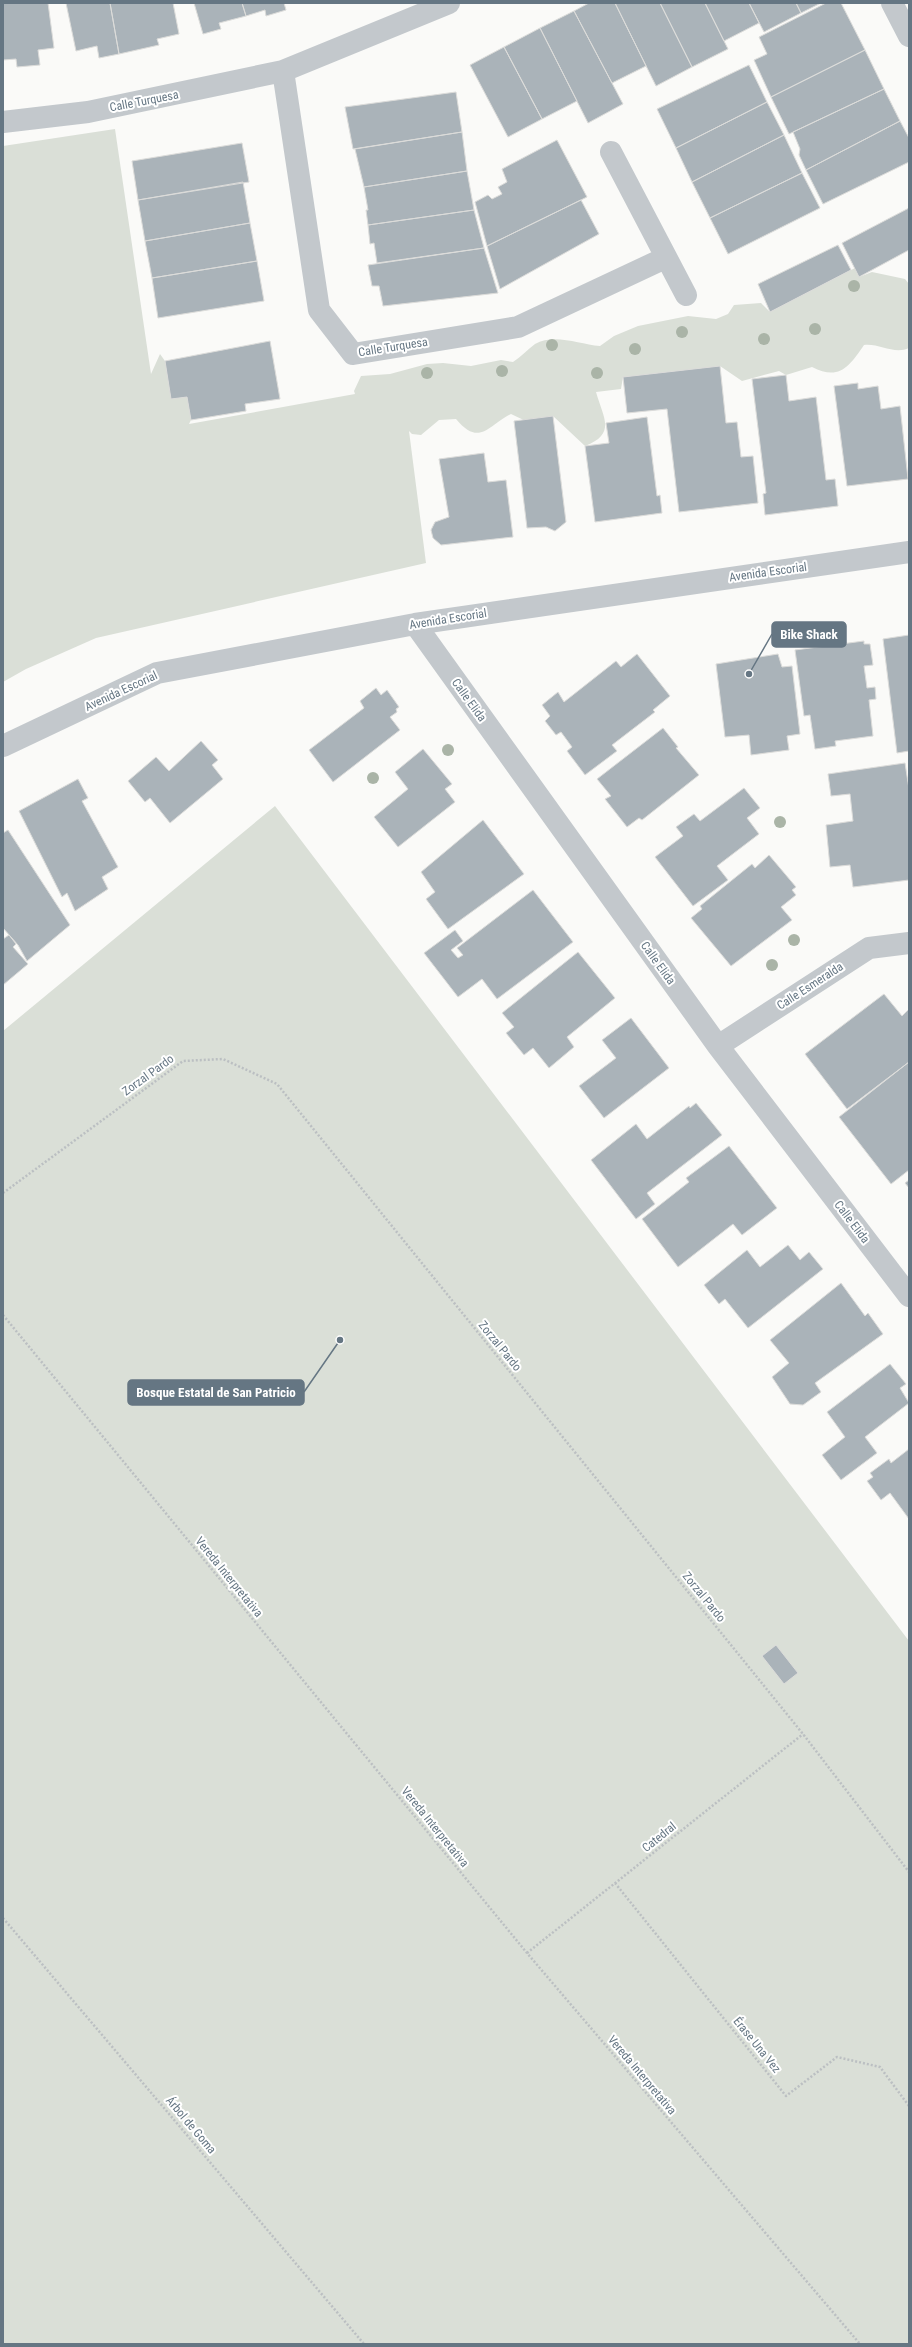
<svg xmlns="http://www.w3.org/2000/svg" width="912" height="2347" font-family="'Roboto Condensed',sans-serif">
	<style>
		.green { fill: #dadfd7 }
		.building { fill: #aab3b9; stroke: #dcdcda }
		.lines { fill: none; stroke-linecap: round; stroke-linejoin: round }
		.path { stroke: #bbbfc2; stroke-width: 2.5; stroke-dasharray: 2 2; stroke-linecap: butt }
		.minor { stroke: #c3c8cc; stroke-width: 22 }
		.tree { fill: #aab4a7 }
		.labels { text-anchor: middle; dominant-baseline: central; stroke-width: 4; stroke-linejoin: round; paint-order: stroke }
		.street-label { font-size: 12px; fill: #657683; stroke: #fff }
		.leader { fill: none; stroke: #657683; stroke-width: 1.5 }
		.callout-dot { fill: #657683; stroke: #fff; stroke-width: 1.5 }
		.callout { fill: #657683; stroke: #657683; stroke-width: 1.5 }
		.callout-label { font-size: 13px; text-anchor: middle; font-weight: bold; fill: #fff }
	</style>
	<rect width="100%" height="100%" fill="#fafaf8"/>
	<!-- green -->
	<path class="green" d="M115 129 151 374 160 354 165 361 171 399 187 397 191 420 189 424 355 394 354 391 361 376 390 374 427 364 443 363 471 366 501 360 513 362C521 357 528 349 535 344 554 333 579 344 600 346L614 336 638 326 688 316 716 319 728 314 734 305 761 303 770 312 855 268 859 277 872 272 905 279 909 284V348C894 355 879 343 864 345 849 367 839 381 812 367L786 375 779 371 742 381 720 366 623 377 621 389 596 392C603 417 617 434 585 446L553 416 530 423 511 414C489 424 480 448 456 419L439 420 421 435 412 434 409 431 426 563 96 638 26 669 3 682V146Z
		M275 806 909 1641V2344H3V1031Z"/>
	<!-- building -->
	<path class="building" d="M3 3H48L54 48 38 50 40 65 17 67 16 59 3 60Z
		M66 3H110L119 54 99 58 97 46 76 51Z
		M110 3H173L179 34 157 39 159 45 119 54Z
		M194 3H242L246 16 219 23 221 29 203 34Z
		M242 3H284L286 10 266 16 265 10 246 16Z
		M589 3H615L646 66 612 83 574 11Z
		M615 3H660L692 67 656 86Z
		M660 3H705L728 49 692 67Z
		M705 3H749L759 23 724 41Z
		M749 3H796L801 13 764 32Z
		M796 3H821L801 13Z
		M826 3H841L865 50 771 97 754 60 767 54 759 37Z
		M574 11 623 104 588 123 540 28Z
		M540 28 577 101 542 119 504 47Z
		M504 47 542 119 508 137 470 65Z
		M865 50 884 89 789 134 771 97Z
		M749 65 767 102 676 148 657 109Z
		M884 89 900 121 806 170 799 155 800 149 793 132Z
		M456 92 462 132 353 149 345 107Z
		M767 102 784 135 692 182 676 148Z
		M900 121 909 138V162L823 204 806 170Z
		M462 132 467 171 364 187 355 149Z
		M784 135 802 173 710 218 692 182Z
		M557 140 587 197 487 246 475 202 488 195 492 199 502 194 498 187 507 182 502 169Z
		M242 143 249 182 138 200 132 161Z
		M467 171 474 210 368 225 366 210H368L364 187Z
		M802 173 820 208 728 254 710 218Z
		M243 182 250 223 145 241 138 200Z
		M581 200 599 234 500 289 487 246Z
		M909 208V250L859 277 842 243Z
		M474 210 484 248 377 263 374 243 370 244 368 225Z
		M250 223 257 261 152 278 145 241Z
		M838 245 851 270 770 312 758 284Z
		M484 248 498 293 383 306 379 286H372L368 265Z
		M257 261 264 301 158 318 152 278Z
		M270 341 280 399 245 404 246 411 191 420 187 397 171 399 165 361Z
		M720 366 726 423 737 422 741 457 753 456 758 503 679 512 667 409 627 413 623 377Z
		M786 375 789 401 816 397 826 480 835 479 838 506 765 515 763 494 766 493 752 379Z
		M858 383V389L878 386 881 409 900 406 908 479 847 486 834 386Z
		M553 416 566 522 555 531 546 527 527 528 514 421Z
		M647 417 657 496 660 495 662 513 595 522 585 446 609 443 606 423Z
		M484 453 488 482 506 480 513 537 441 545 433 538 431 530 435 522 449 517 439 459Z
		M909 635V751L897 753 883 639Z
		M864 641V644H870L873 665 864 666 867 688 875 687 876 699 869 700 873 736 835 741 836 746 815 749 810 715 804 716 795 650Z
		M637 654 670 696 653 710 655 712 612 745 617 751 585 775 567 751 572 747 561 732 556 735 545 721 550 716 542 705 558 692 564 702 616 661 621 667Z
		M778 654 782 667 792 666 800 734 787 736 789 750 751 755 749 735 725 737 716 664Z
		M376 688 381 695 387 690 399 707 396 709 397 712 390 717 400 730 333 782 309 750 364 708 360 701Z
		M663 728 678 747 676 748 699 775 642 820 639 818 627 827 605 799 611 796 597 779Z
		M201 741 218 760 212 765 223 779 170 823 150 798 145 802 128 781 156 757 169 771Z
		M423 749 452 784 445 789 455 802 398 847 374 817 408 789 395 772Z
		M905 763 909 789V880L853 887 850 865 830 867 826 825 853 821 850 794 831 796 828 774Z
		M78 779 88 798 82 801 118 867 102 877 108 889 75 911 67 893 62 897 19 811Z
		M744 788 760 808 747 818 759 834 717 866 728 880 693 906 655 857 683 836 676 827 694 814 700 821Z
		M483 820 524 874 448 929 426 899 435 892 421 872Z
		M8 830 70 925 27 961 18 945 3 928V833Z
		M769 855 796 887 792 890 796 895 781 907 792 920 731 966 691 918 702 909 700 906 752 864 755 868Z
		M533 890 573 942 497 999 482 979 458 997 424 953 455 930 463 941 451 950 458 958 463 955 457 948Z
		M9 935 16 944 13 947 28 964 3 985V939Z
		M578 952 615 998 567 1037 574 1047 549 1068 533 1048 524 1055 506 1033 514 1027 502 1013Z
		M884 994 902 1016 909 1009V1062L847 1109 805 1054Z
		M631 1018 669 1068 604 1118 579 1086 616 1058 602 1040Z
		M909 1062V1170L891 1184 839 1117Z
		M696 1103 722 1135 647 1193 655 1204 636 1219 591 1160 636 1124 647 1139 689 1106 690 1108Z
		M729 1146 777 1208 742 1235 733 1224 678 1267 642 1219 689 1182 686 1178Z
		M909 1180V1188L905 1183Z
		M788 1245 800 1260 809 1252 823 1269 748 1328 725 1299 719 1304 704 1285 747 1250 760 1267Z
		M841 1283 865 1316 868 1313 883 1334 815 1383 821 1392 803 1405 790 1404 772 1377 789 1363 770 1340Z
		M890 1364 906 1384 900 1388 909 1403 865 1437 877 1453 841 1480 822 1455 845 1437 827 1412Z
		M909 1449V1519L890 1493 881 1500 867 1481 873 1477 870 1473 889 1459 891 1463Z
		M776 1645 798 1673 784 1684 762 1656Z"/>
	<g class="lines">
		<!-- path -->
		<path class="path" d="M3 1193 183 1061 223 1059 277 1084 803 1734 909 1872
			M3 1315 527 1953 860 2344
			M615 1883 786 2096 837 2057 880 2067 909 2106
			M3 1918 364 2344
			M527 1953 803 1734"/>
		<!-- minor -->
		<path class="minor" d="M892 3 909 36
			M283 71 319 310 353 354 518 327 665 258
			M3 122 88 112 283 71 449 3
			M611 152 686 295
			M415 624 718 1046 909 1296
			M3 746 157 673 415 624 909 552
			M718 1046 869 948 909 943"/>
	</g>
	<!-- trees -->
	<g class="tree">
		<circle cx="854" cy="286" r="6"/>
		<circle cx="815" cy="329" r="6"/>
		<circle cx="682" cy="332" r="6"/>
		<circle cx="764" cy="339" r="6"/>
		<circle cx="552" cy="345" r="6"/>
		<circle cx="635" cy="349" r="6"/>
		<circle cx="502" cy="371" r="6"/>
		<circle cx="427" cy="373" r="6"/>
		<circle cx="597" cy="373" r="6"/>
		<circle cx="448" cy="750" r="6"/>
		<circle cx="373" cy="778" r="6"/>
		<circle cx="780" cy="822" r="6"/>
		<circle cx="794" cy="940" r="6"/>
		<circle cx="772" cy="965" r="6"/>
	</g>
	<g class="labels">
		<!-- street labels -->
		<g class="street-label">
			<text transform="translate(144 101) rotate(-11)">Calle Turquesa</text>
			<text transform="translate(393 347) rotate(-9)">Calle Turquesa</text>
			<text transform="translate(768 572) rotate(-8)">Avenida Escorial</text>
			<text transform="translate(448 619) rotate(-9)">Avenida Escorial</text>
			<text transform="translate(121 691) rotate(-25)">Avenida Escorial</text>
			<text transform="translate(469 700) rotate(54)">Calle Elida</text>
			<text transform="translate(658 963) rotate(54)">Calle Elida</text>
			<text transform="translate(810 986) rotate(-33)">Calle Esmeralda</text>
			<text transform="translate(148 1075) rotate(-36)">Zorzal Pardo</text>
			<text transform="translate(852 1222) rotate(53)">Calle Elida</text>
			<text transform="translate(500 1346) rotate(51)">Zorzal Pardo</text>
			<text transform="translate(229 1577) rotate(51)">Vereda Interpretativa</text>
			<text transform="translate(704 1597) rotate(51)">Zorzal Pardo</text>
			<text transform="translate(435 1827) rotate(51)">Vereda Interpretativa</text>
			<text transform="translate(659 1837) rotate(-39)">Catedral</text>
			<text transform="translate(757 2045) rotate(51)">Érase Una Vez</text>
			<text transform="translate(642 2075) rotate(50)">Vereda Interpretativa</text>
			<text transform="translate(191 2125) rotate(50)">Árbol de Goma</text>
		</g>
	</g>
	<!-- callouts -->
	<path class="leader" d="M749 674L772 634M340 1340L304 1392"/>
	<g class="callout-dot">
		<circle cx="749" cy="674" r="4"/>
		<circle cx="340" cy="1340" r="4"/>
	</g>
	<g class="callout">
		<rect x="772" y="622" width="74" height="25" rx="4"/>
		<rect x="128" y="1380" width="176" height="25" rx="4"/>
	</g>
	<g class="callout-label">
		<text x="809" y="639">Bike Shack</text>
		<text x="216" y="1397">Bosque Estatal de San Patricio</text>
	</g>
	<!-- border -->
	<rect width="912" height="2347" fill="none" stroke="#657683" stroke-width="8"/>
</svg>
